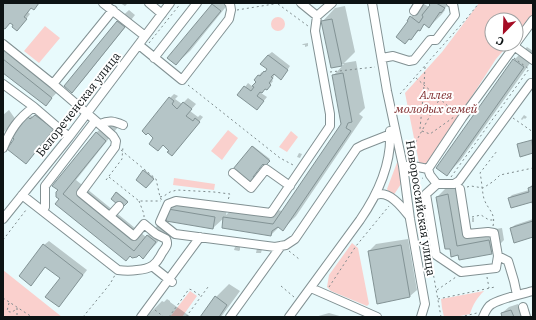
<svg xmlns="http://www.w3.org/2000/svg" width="536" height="320" font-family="'IBM Plex Serif',serif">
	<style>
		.green { fill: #fad0cd }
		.shadow { fill: #0003 }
		.building { fill: #b5c5c7; stroke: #839395 }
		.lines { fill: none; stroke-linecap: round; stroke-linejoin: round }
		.minor-casing { stroke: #829193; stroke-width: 10 }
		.path { stroke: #7e8a8c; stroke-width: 1; stroke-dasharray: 2 3; stroke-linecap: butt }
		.minor { stroke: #fff; stroke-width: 8 }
		.labels { text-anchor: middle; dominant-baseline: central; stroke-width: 4; stroke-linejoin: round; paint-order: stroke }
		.park-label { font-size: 12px; font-style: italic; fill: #813031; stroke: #fff }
		.street-label { font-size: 12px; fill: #0d1314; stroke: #fff }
	</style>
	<rect width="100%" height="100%" fill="#e8fafc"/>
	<!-- green -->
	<path class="green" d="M479 3H533V15L516 35V20H492V44H509L496 59 428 164 419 163 405 93 442 52Z
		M271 24a7 7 0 1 1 14 0a7 7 0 1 1-14 0Z
		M45 26 60 38 39 63 24 51Z
		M228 130 238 138 222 160 211 151Z
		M291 131 298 137 287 152 279 147Z
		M398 160 401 184 393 196 389 192 387 189Z
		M174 178 215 184 214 190 173 185Z
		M352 243 358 248 369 304 367 306 331 291 327 287 329 275Z
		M3 270 62 317H3Z
		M190 291 197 296 182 317H170Z
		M484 291C477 298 473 304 470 314L455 317H444L442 308 441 299Z"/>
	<!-- shadow -->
	<path class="shadow" d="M3 3H39L34 9 31 7 28 12 30 14 21 26 15 25 11 22 3 26Z
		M120 3H128L125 6Z
		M214 3H229L190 51 176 64Z
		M431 3H450L444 9 445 10 442 14 429 27 425 24 411 39V17L424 4 429 7Z
		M345 6 355 52 344 63 356 61 365 108 359 114 363 117 296 216 283 229 279 227 271 235 223 227 225 217 213 228 169 210 182 197 228 204 226 215 238 204 283 211 342 124 333 76 344 64 331 67 322 22 335 8Z
		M129 10 135 15 83 80 72 92 65 86 117 21Z
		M3 38 63 86 45 105 3 71Z
		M308 43V46L305 47V45H302L303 44Z
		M527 47 533 51V59L460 161 447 174 514 60Z
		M272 52 290 66 284 75 275 74 272 80 273 81 270 85 265 88 261 93 267 97 257 109 239 95 248 83 253 87 257 81 259 75 262 72 263 73 268 69V55Z
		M174 94 178 96 175 99 182 104 188 98 196 104 190 111 198 117 200 115 203 117 177 150H170L155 138 170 98Z
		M9 110 16 120 3 133V115Z
		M38 113 55 126 16 139 20 126 31 116 33 117Z
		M524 115 527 117 525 119 524 118 522 120 521 119Z
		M110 120 118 127 76 180 146 237 161 222 169 228 156 244 143 257 139 254 136 256 60 199 96 133Z
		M253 146 270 159 265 165 263 163 252 175 255 177 251 182 235 169Z
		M299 153 302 154 300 158 297 157Z
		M145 170 154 178 146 187 137 180Z
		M461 182 470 233 502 228 504 240 491 253 459 259 437 197 450 184Z
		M532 185H533V202L509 198 512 195 529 190V188Z
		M117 192 128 201 122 207 112 199Z
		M472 218H474V222H472Z
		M533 219V236L511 228 515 225Z
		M408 239 417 290 410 296 378 303 369 251 376 244Z
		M49 241 87 270 63 301 61 278 46 266 35 280 44 245Z
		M235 247H240V250L239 251 234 250Z
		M257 248 262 249 261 253H256Z
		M229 284 240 291 221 317H201L216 297Z
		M167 299 170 301V302L191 317H148V316L149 314 162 301 164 302Z
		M518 304 522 317H503L502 313 509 307Z
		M329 313 343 317H315Z"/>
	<!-- building -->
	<path class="building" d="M3 3H39L34 10 31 8 24 17 27 19 17 31 12 27 13 25 10 23 5 29 3 28Z
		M430 3H436L445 8 441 13 440 12 429 28 424 24 420 31 418 30 411 40 409 39 405 44 396 37 408 21H407L410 16 419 23 423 17 422 15 430 5 429 4Z
		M212 4 221 11 176 65 167 58Z
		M332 19 342 66 331 68 321 21Z
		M117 21 125 27 72 93 64 86Z
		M268 55 288 70 281 80 274 74 271 77 273 78 269 83 271 85 267 90 265 89 262 93 260 92 257 96 264 101 257 110 237 95 244 86 251 91 254 87 252 86 256 82 254 80 258 75 260 76 264 71 265 72 267 69 260 64Z
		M3 59 52 98 46 106 3 73Z
		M513 59 524 67 447 176 436 168Z
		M343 73 352 122 348 123 346 128 351 131 283 231 278 227 272 231 271 236 222 228 223 217 273 224 341 124 332 75Z
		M169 97 174 101 172 104 177 109 183 102 192 109 186 116 193 121 195 118 200 122 172 156 167 152 169 151 163 145 158 151 149 144 153 138 148 133 146 135 142 131Z
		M35 115 54 129 26 164 7 149 14 139 12 137 19 126 28 117 30 119Z
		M96 132 106 141 63 194 134 251 147 235 156 242 143 259 139 255 137 257 132 258 130 256 126 261 55 204 59 199 56 197V192L58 190 52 186Z
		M532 140 533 153 520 157 517 144Z
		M252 146 270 161 265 166 263 164 253 177 255 179 251 183 233 169Z
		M143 170 154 179 146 188 136 180Z
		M533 186V206L532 202 511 208 508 198 529 192 528 188Z
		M116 192 128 202 122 208 111 199Z
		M448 194 457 246 489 240 492 254 459 260 458 255 451 257 450 249H445L436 197Z
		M168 209 215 217 213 229 166 221Z
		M533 221V237L514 243 510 228Z
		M43 244 83 275 59 307 45 297 60 278 45 267 31 286 19 276Z
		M401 245 410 297 377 304 368 251Z
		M215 296 227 305 219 317H200Z
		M511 310 514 317H502L501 313Z"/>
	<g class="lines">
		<!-- minor casing -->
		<g class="minor-casing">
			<path id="minor" d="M103 3 145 36
				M149 3 162 14
				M301 3 317 16 332 3
				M372 3 387 91 403 166 410 219 425 304 421 317
				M414 11 419 3
				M317 16 315 31 330 114V126L271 213 176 201 168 204 160 222 175 234 275 247 286 245 295 239 357 148 363 145 391 134
				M516 43 533 20
				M3 44 53 84 104 128 113 136 116 141 115 147 81 193 134 236 144 224 156 234 166 239C169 245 165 248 162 253 156 265 151 269 137 270 131 271 125 271 118 270L22 195
				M139 45 182 80 229 19 231 10 230 4 229 3
				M514 46 533 60
				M154 58 197 3
				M382 58 393 56 409 61 414 60 430 40H436L455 15 453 4 451 3
				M3 84 34 107 69 137
				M53 84 113 10
				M100 124C109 120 114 121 123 125
				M3 148C10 131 18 118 34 107
				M403 166H413L428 169 462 118 516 44
				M428 169 430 175 437 184H454L459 181 531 83
				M233 173 251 188 266 169 290 186
				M437 184 426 194 436 255 461 272 496 268 498 256 494 233 488 232 467 234 460 189
				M376 195C389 190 402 207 409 216
				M43 211 45 207V186L95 121
				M110 216 119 206
				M3 219 69 137 170 3
				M498 256 508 261 514 281 517 295
				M152 266 172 282
				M311 288 377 317
				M523 307 526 317
				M141 317 200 237
				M230 317 281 246
				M289 317 360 220C378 194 392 164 390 131
				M483 317C485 312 488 306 492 304 502 298 522 294 533 291"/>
		</g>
		<!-- path -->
		<path class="path" d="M278 4 308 26
			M237 10 280 3
			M149 43 181 3
			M425 67 424 86 420 129 422 131 430 134 454 117
			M330 72 375 67
			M416 78 456 113
			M188 85 280 158 295 166
			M400 94 467 18 479 3
			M513 118 533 132
			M121 150 156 179 160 197 162 201
			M411 151 432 112 439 100
			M414 174 421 208
			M109 177 139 201H161
			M451 177 529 69 514 58
			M106 180 122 159 123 146
			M413 182 423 178
			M467 187 471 186 483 188 494 181 500 175 533 168
			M160 197 164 196 170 192 177 190 214 192 230 194 228 200
			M139 201 144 214V217
			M472 217 481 215 489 220H493
			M493 226C496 213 488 210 484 199 482 191 482 182 480 173L497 151
			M3 240 26 210V208
			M289 251 299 259
			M431 261 441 317
			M487 277 489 288
			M281 286 294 297
			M329 287 356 246 389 206
			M437 290 456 277
			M3 298 32 317
			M438 299 495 287
			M9 303 7 311 10 312H13L16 308
			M17 308V317
			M155 310 164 317
			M83 317 110 284 115 275
			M169 317 189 289 192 290 201 296
			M186 317 208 287
			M460 317 477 313"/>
		<!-- minor -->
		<use href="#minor" class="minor"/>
	</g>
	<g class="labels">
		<!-- park labels -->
		<g class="park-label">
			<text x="436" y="94">Аллея<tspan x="436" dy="14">молодых семей</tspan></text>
		</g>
		<!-- street labels -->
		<g class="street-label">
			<text transform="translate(78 104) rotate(-52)">Белореченская улица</text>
			<text transform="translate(421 208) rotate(81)">Новороссийская улица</text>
		</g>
	</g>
	<!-- border -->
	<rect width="536" height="320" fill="none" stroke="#0d1314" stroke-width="8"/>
	<!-- north arrow -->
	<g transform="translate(504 32) rotate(203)"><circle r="19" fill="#ffffff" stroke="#9ea1a1"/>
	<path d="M0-3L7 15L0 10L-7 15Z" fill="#a50c24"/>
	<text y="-6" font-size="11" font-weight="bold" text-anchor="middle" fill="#0d1314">С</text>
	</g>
</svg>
